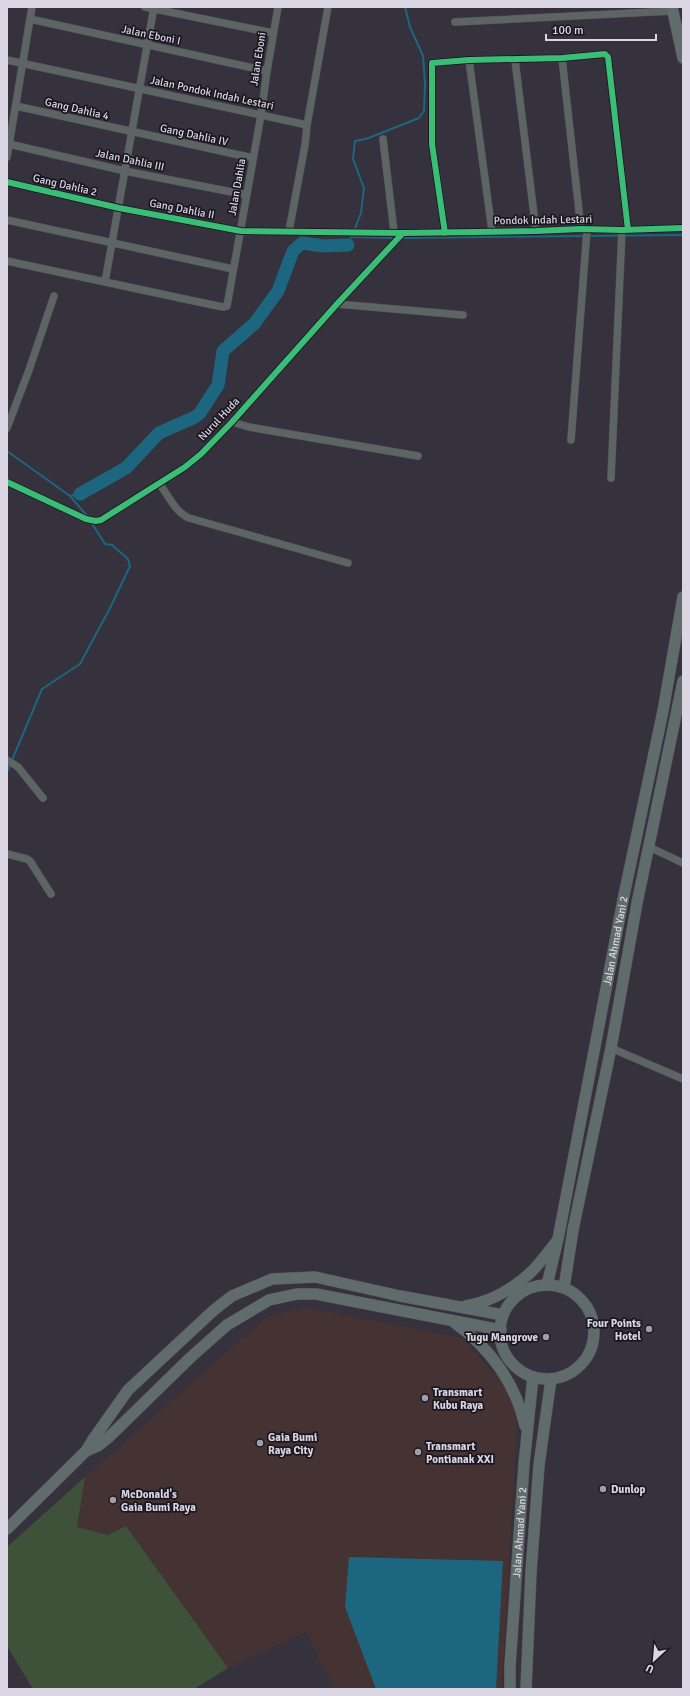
<svg xmlns="http://www.w3.org/2000/svg" width="690" height="1696" font-family="Signika,sans-serif">
	<style>
		.commercial { fill: #453233 }
		.green { fill: #3e5139 }
		.water { fill: #1c677f }
		.lines { fill: none; stroke-linecap: round; stroke-linejoin: round }
		.stream { stroke: #1c677f; stroke-width: 2 }
		.river { stroke: #1c677f; stroke-width: 13 }
		.minor-casing { stroke: #54505a; stroke-width: 8 }
		.highway-casing { stroke: #54505a; stroke-width: 12 }
		.minor { stroke: #5d6464; stroke-width: 7 }
		.highway { stroke: #606c6b; stroke-width: 11 }
		.cycleway-casing { stroke: #1a1720; stroke-width: 8 }
		.cycleway { stroke: #3abd76; stroke-width: 6 }
		.poi-dot { fill: #a09caa; stroke: #1a1720; stroke-width: 1.5 }
		.labels { text-anchor: middle; dominant-baseline: central; stroke-width: 3.5; stroke-linejoin: round; paint-order: stroke }
		.street-label { font-size: 11px; fill: #dad6e4; stroke: #1a1720 }
		.poi-label { font-size: 11px; font-weight: bold; fill: #dad6e4; stroke: #1a1720; text-anchor: start }
	</style>
	<rect width="100%" height="100%" fill="#35313d"/>
	<!-- commercial -->
	<path class="commercial" d="M304 1307 463 1338 509 1391 518 1409 502 1689H334L306 1632 228 1668 126 1526 108 1535 77 1527 85 1477 265 1318Z"/>
	<!-- green -->
	<path class="green" d="M85 1477 77 1527 108 1535 126 1526 228 1668 194 1689H33L7 1646V1547Z"/>
	<!-- water -->
	<path class="water" d="M349 1557 503 1561 496 1689H376L345 1607Z"/>
	<g class="lines">
		<!-- stream -->
		<path class="stream" d="M354 231 361 213 364 188 353 159 355 141 366 139 419 118 424 111 425 83 423 56 410 27 405 7
			M588 236 683 235
			M351 237 396 238
			M400 238 584 236
			M348 245 351 237
			M7 451 70 496 80 494
			M70 496 88 517
			M7 772 42 689 80 664 110 608 130 566 128 559 112 545 105 544 91 522"/>
		<!-- river -->
		<path class="river" d="M80 494 126 468 159 433 195 417 200 413 218 385 223 351 254 324 278 291 293 251 302 243 323 246 348 245"/>
		<!-- minor casing -->
		<g class="minor-casing">
			<path id="minor" d="M145 7 273 33
				M30 19 267 71
				M455 22 673 11
				M562 58 581 229
				M7 60 307 125 305 145 289 231
				M469 60 492 231
				M515 60 536 231
				M16 106 253 158
				M307 125 328 7
				M383 139 394 232
				M9 144 125 171 247 195
				M7 157 32 7
				M7 182 119 208 241 231 403 233 536 231 581 229 622 230 683 228
				M7 220 233 269
				M445 233 432 144V63L469 60 562 58 605 54 608 57 628 230
				M7 261 194 301 223 307 227 306 261 115 267 71 278 7
				M105 282 154 7
				M337 304 463 315
				M232 422 249 427 418 456
				M7 428 29 370 54 296
				M571 440 587 230
				M611 478 622 230
				M7 482 86 519 96 521 101 520 185 467 201 454 232 422 337 304 403 233
				M159 483C168 495 175 512 189 518L348 563
				M7 760 18 767 43 798
				M649 847 683 863
				M7 854 27 859 30 861 51 894
				M611 1048 683 1079"/>
		</g>
		<!-- highway casing -->
		<g class="highway-casing">
			<g id="highway">
				<path d="M672 7 683 58"/>
				<circle cx="547" cy="1332" r="47"/>
				<path id="s1" d="M547 1285 558 1239 623 900 663 711 683 597"/>
				<path d="M564 1288 573 1230 611 1048 637 903 683 681"/>
				<path d="M466 1306C489 1302 511 1290 529 1274 539 1265 548 1252 557 1241"/>
				<path d="M455 1323C490 1348 516 1384 525 1426"/>
				<path d="M86 1451 98 1446 109 1437 191 1357 227 1325 269 1300 297 1294H316L501 1330"/>
				<path d="M7 1529 86 1451 94 1438 128 1390 214 1310 232 1296 272 1279 315 1277 400 1296 503 1315"/>
				<path id="s2" d="M510 1689V1666L524 1464 533 1377"/>
				<path d="M526 1689 531 1572 539 1465 551 1379"/>
			</g>
		</g>
		<!-- minor -->
		<use href="#minor" class="minor"/>
		<!-- highway -->
		<use href="#highway" class="highway"/>
		<!-- cycleway casing -->
		<g class="cycleway-casing">
			<path id="cycleway" d="M7 182 119 208 241 231 403 233 536 231 581 229 622 230 683 228
				M445 233 432 144V63L469 60 562 58 605 54 608 57 628 230
				M7 482 86 519 96 521 101 520 185 467 201 454 232 422 337 304 403 233"/>
		</g>
		<!-- cycleway -->
		<use href="#cycleway" class="cycleway"/>
	</g>
	<!-- markers -->
	<g class="poi-dot">
		<circle cx="649" cy="1329" r="4"/>
		<circle cx="546" cy="1337" r="4"/>
		<circle cx="425" cy="1398" r="4"/>
		<circle cx="260" cy="1443" r="4"/>
		<circle cx="418" cy="1452" r="4"/>
		<circle cx="603" cy="1489" r="4"/>
		<circle cx="113" cy="1500" r="4"/>
	</g>
	<g class="labels">
		<!-- street labels -->
		<g class="street-label">
			<text transform="translate(151 35) rotate(12)">Jalan Eboni I</text>
			<text transform="translate(258 59) rotate(-81)">Jalan Eboni</text>
			<text transform="translate(212 93) rotate(12)">Jalan Pondok Indah Lestari</text>
			<text transform="translate(77 109) rotate(13)">Gang Dahlia 4</text>
			<text transform="translate(194 135) rotate(12)">Gang Dahlia IV</text>
			<text transform="translate(130 160) rotate(12)">Jalan Dahlia III</text>
			<text transform="translate(65 185) rotate(13)">Gang Dahlia 2</text>
			<text transform="translate(237 187) rotate(-80)">Jalan Dahlia</text>
			<text transform="translate(182 209) rotate(11)">Gang Dahlia II</text>
			<text transform="translate(543 220) rotate(-1)">Pondok Indah Lestari</text>
			<text transform="translate(219 419) rotate(-47)">Nurul Huda</text>
			<text stroke="none"><textPath href="#s1" startOffset="351">Jalan Ahmad Yani 2</textPath></text>
			<text stroke="none"><textPath href="#s2" startOffset="157">Jalan Ahmad Yani 2</textPath></text>
		</g>
		<!-- poi labels -->
		<g class="poi-label">
			<text x="641" y="1323" text-anchor="end">Four Points<tspan x="641" dy="13">Hotel</tspan></text>
			<text x="538" y="1337" text-anchor="end">Tugu Mangrove</text>
			<text x="433" y="1392">Transmart<tspan x="433" dy="13">Kubu Raya</tspan></text>
			<text x="268" y="1437">Gaia Bumi<tspan x="268" dy="13">Raya City</tspan></text>
			<text x="426" y="1446">Transmart<tspan x="426" dy="13">Pontianak XXI</tspan></text>
			<text x="611" y="1489">Dunlop</text>
			<text x="121" y="1494">McDonald's<tspan x="121" dy="13">Gaia Bumi Raya</tspan></text>
		</g>
	</g>
	<!-- border -->
	<rect width="690" height="1696" fill="none" stroke="#dad6e4" stroke-width="16"/>
	<!-- north arrow -->
	<g transform="translate(654 1660) rotate(206)" stroke="#1a1720" stroke-width="3" paint-order="stroke">
	<path d="M0-3L7 15L0 10L-7 15Z" fill="#dad6e4"/>
	<text y="-6" font-size="11" font-weight="bold" text-anchor="middle" fill="#dad6e4">U</text>
	</g>
	<!-- scale -->
	<path d="M546 34v6h110v-6" fill="none" stroke="#dad6e4" stroke-width="2"/>
	<text x="552" y="34" font-size="12" fill="#dad6e4" stroke="#1a1720" stroke-width="3" paint-order="stroke">100 m</text>
</svg>
